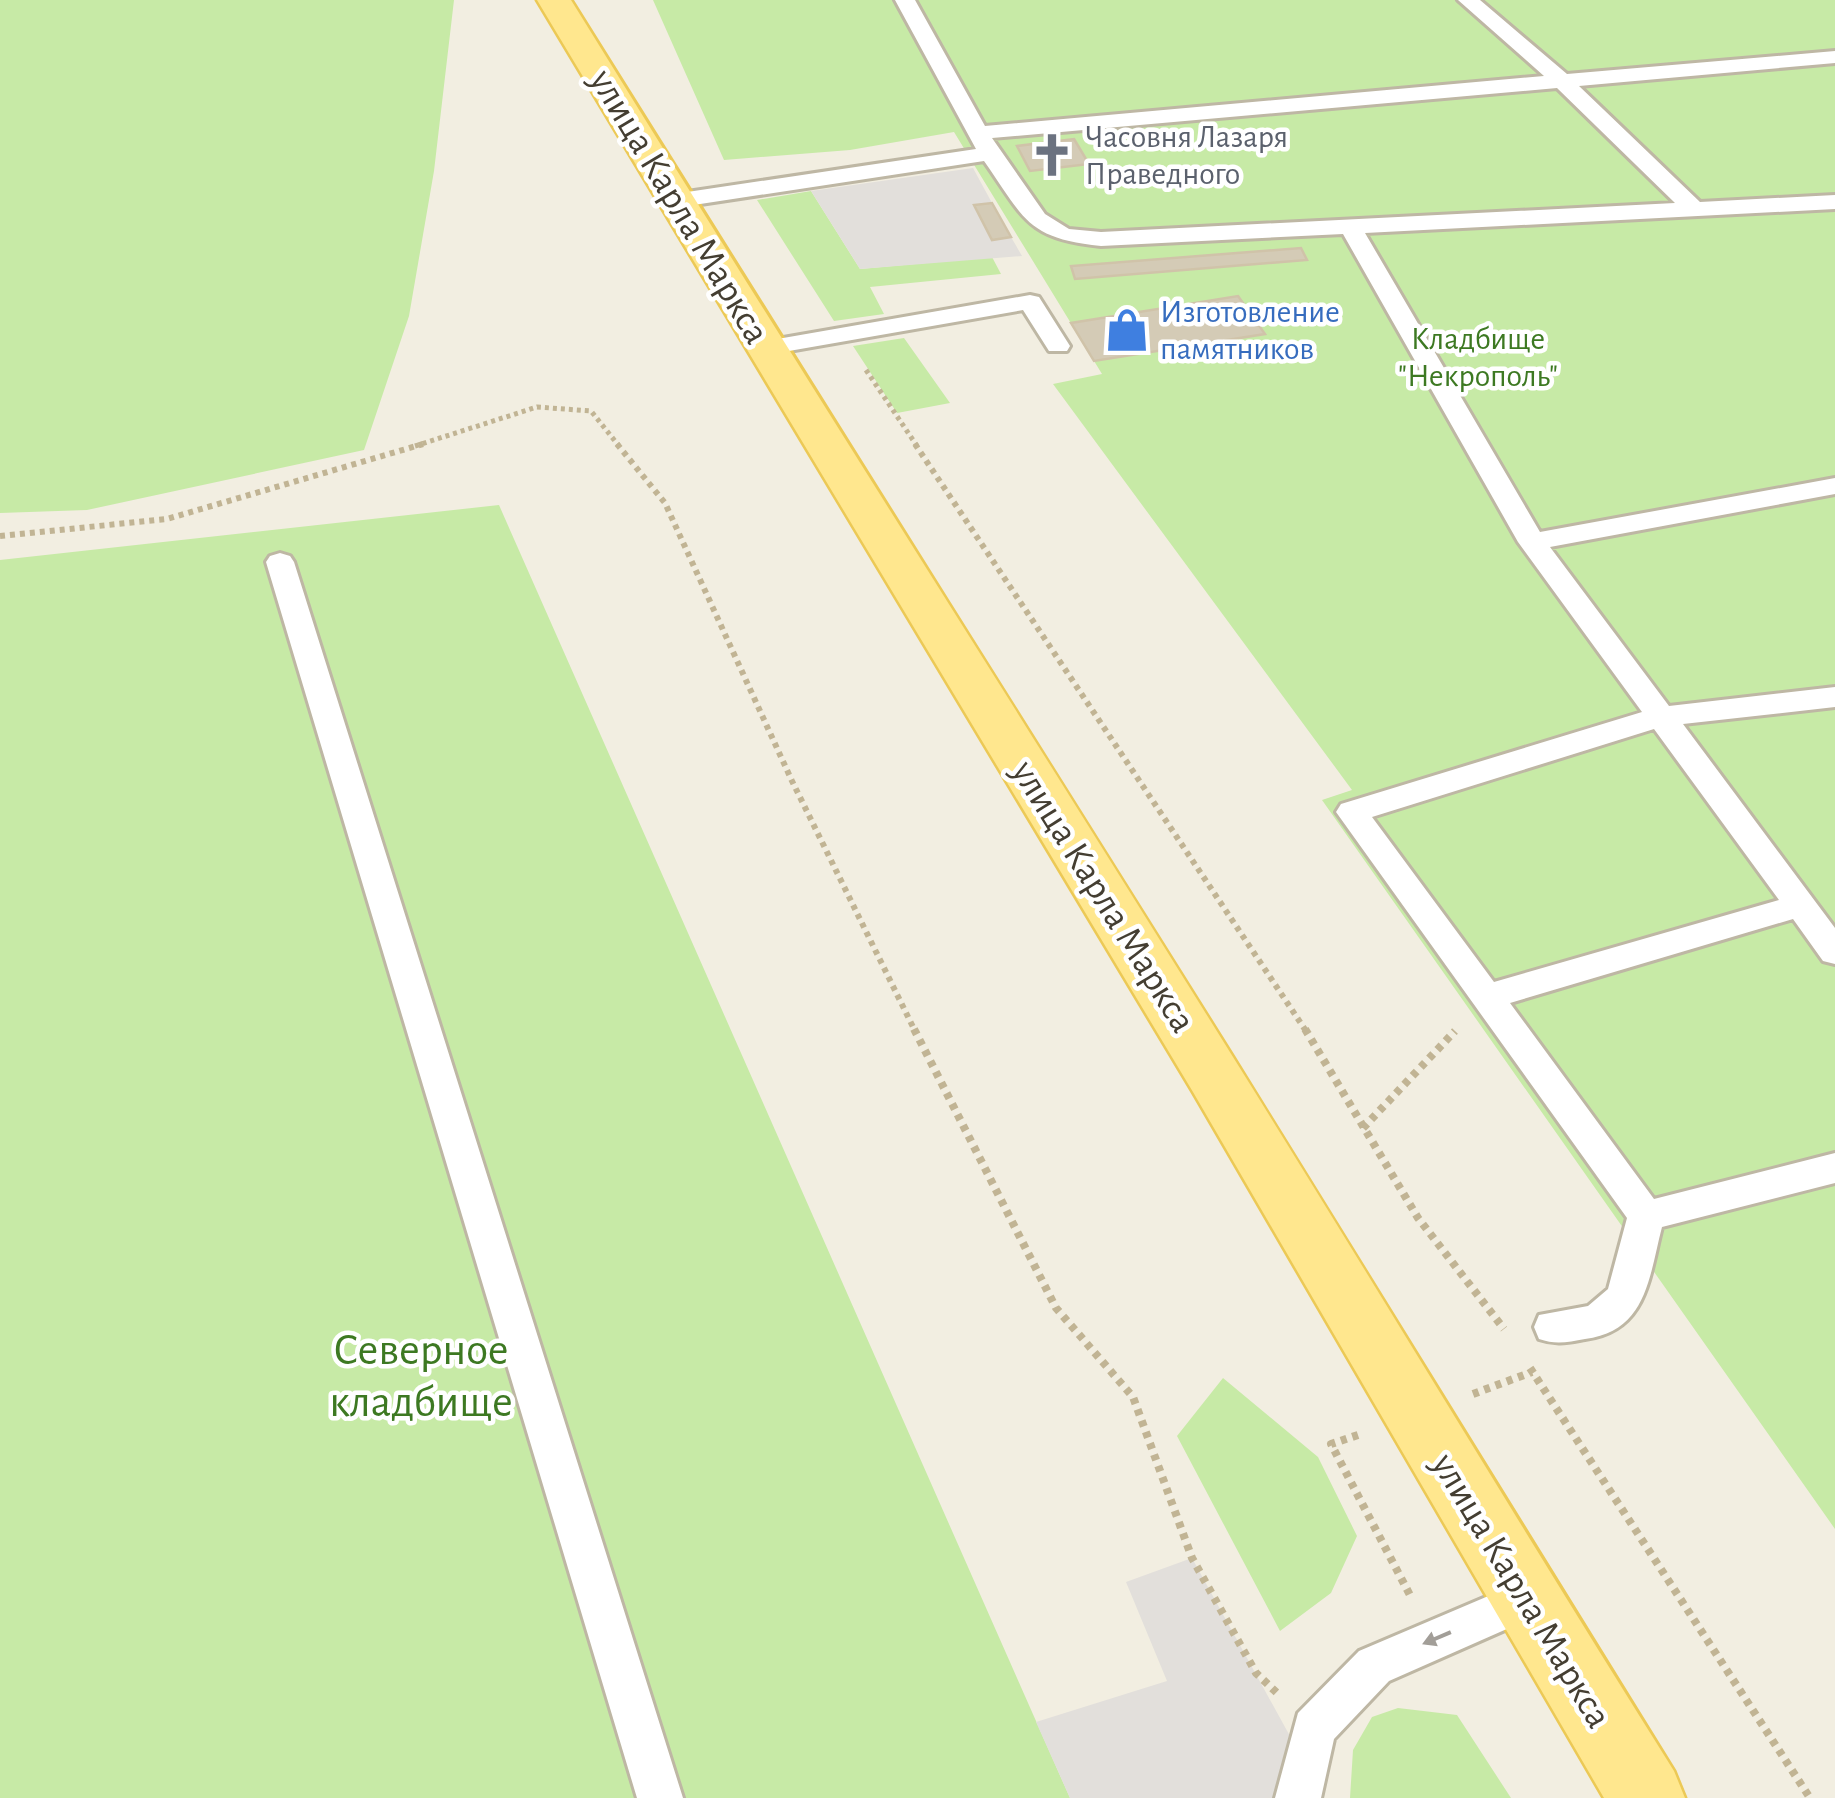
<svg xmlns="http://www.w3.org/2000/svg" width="1835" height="1798" font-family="'Alegreya Sans',sans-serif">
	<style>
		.green { fill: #c7eaa6 }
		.parking { fill: #e2dfdb }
		.building { fill: #d4cbb6; stroke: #d0c3a9; stroke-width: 2.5 }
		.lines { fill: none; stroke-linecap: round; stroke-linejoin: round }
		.service-casing { stroke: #beb7a4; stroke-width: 6 }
		.primary-casing { stroke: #ecc956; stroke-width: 5 }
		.path-far2 { stroke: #c1b494; stroke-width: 5; stroke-dasharray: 4 4; stroke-linecap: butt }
		.path-far1 { stroke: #c1b494; stroke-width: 6; stroke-dasharray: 5 5; stroke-linecap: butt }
		.path { stroke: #c1b494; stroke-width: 8; stroke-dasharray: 6 6; stroke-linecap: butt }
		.service { fill: #fff; fill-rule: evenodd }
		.primary { fill: #ffe78e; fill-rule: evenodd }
		.oneway { fill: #a29e98 }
		.labels { text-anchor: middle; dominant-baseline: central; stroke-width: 9; stroke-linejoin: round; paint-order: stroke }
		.far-worship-label { font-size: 32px; fill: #5b616d; stroke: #fff; text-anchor: start }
		.far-shop-label { font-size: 32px; fill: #366cbe; stroke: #fff; text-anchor: start }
		.far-park-label { font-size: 32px; fill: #3d7922; stroke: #fff }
		.street-label { font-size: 38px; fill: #443e32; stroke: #fff }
		.near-park-label { font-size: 45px; fill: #3d7922; stroke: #fff }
	</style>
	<rect width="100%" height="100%" fill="#f2eee1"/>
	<!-- green -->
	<path class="green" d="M0 0H454L434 171 409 316 364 450 87 510 0 513Z
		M653 0H1835V1529L1322 800 1352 790 1053 384 1102 374 954 132 850 150 724 160Z
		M811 191 860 269 992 257 1001 274 870 287 884 314 834 321 757 200Z
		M904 338 950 403 897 413 853 346Z
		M499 505 1070 1798H0V560Z
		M1223 1378 1318 1457 1357 1536 1331 1593 1280 1631 1177 1436Z
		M1398 1708 1457 1715 1511 1798H1350L1353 1750 1372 1717Z"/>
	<!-- parking -->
	<path class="parking" d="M973 168 992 203 974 206 992 239 1011 237 1022 256 860 269 811 191Z
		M1192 1558 1324 1798H1070L1036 1722 1167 1681 1126 1582Z"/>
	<!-- building -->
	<path class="building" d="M1074 139 1089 164 1030 171 1017 146Z
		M992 203 1011 237 992 240 974 205Z
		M1301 248 1307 260 1075 279 1071 266Z
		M1238 296 1265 334 1094 361 1071 323Z"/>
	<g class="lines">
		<!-- service casing -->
		<g class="service-casing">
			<path id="service" d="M895 0H915L985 126 1544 76 1458 0H1480L1567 74 1835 51V63L1579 86 1700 202 1835 195V209L1365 233 1540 532 1835 478V494L1550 547 1669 706 1835 687V707L1683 724 1835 928V964L1823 961 1793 919 1510 1003 1654 1199 1835 1153V1183L1662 1227C1649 1277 1647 1331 1585 1339 1568 1342 1556 1345 1539 1339L1534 1327 1539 1315 1588 1306 1608 1289 1627 1218 1336 812 1341 804 1642 712 1518 542 1343 234 1101 246C1026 238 1025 219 984 161L674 208 666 206 663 201 666 196 674 194 976 149ZM1557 88 1675 203 1101 232 1069 229 1045 214 992 138ZM1654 729 1779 900 1494 982 1372 817Z
				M1030 295 1039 297 1070 346 1067 351H1049L1023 310 766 355 754 348 766 341Z
				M280 553 290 556 294 562 683 1798H637L266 562 270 556Z
				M1526 1580 1541 1586 1547 1600 1541 1614 1389 1681 1334 1739 1321 1798H1275L1298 1713 1359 1651Z"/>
		</g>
		<!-- primary casing -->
		<g class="primary-casing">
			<path id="primary" d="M537 0H571C790 354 1013 704 1233 1057 1381 1294 1525 1534 1674 1771L1685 1798H1604L1193 1092Z"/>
		</g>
		<!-- path-far2 -->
		<path class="path-far2" d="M866 370 917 446
			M415 446 537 407 591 411 619 446"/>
		<!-- path-far1 -->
		<path class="path-far1" d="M617 444 665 503 792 781 915 1031
			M915 444 1306 1031
			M0 536 167 519 423 444"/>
		<!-- path -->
		<path class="path" d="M914 1029 1056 1308 1133 1397 1192 1558 1256 1673 1277 1693
			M1305 1029 1418 1218 1504 1329
			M1363 1128 1455 1031
			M1530 1368 1810 1798
			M1473 1394 1532 1372
			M1358 1435 1331 1444 1412 1599"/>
		<!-- service -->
		<use href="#service" class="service"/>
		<!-- primary -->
		<use href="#primary" class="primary"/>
	</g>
	<!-- one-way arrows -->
	<defs><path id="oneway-solid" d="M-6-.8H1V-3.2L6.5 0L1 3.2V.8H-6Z" transform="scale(2.5)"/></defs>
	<use class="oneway" href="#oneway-solid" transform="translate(1437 1638) rotate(157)"/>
	<!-- icons -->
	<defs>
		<g id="church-bare" transform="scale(3.45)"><path d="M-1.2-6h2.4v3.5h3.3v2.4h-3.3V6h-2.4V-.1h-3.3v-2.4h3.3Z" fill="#6b7280" stroke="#fff" stroke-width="2.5" paint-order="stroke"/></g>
		<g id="shop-bare" transform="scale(3.45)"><path d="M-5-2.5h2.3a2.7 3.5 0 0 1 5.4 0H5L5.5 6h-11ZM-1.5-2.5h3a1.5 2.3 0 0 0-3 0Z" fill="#3f7fe0" stroke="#fff" stroke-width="2.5" paint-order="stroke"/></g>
	</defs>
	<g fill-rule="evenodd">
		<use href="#church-bare" x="1052" y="155"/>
		<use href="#shop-bare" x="1127" y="330"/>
	</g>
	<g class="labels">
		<!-- far-worship labels -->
		<g class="far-worship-label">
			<text x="1085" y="137">Часовня Лазаря<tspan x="1085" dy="37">Праведного</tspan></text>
		</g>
		<!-- far-shop labels -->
		<g class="far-shop-label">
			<text x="1160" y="312">Изготовление<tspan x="1160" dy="37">памятников</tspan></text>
		</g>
		<!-- far-park labels -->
		<g class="far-park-label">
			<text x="1478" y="339">Кладбище<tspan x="1478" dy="37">"Некрополь"</tspan></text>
		</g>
		<!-- street labels -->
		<g class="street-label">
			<text transform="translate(679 207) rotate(59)">улица Карла Маркса</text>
			<text transform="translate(1103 897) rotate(58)">улица Карла Маркса</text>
			<text transform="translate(1521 1591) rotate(59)">улица Карла Маркса</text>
		</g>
		<!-- near-park labels -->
		<g class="near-park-label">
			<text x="421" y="1350">Северное<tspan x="421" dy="52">кладбище</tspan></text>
		</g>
	</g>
</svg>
